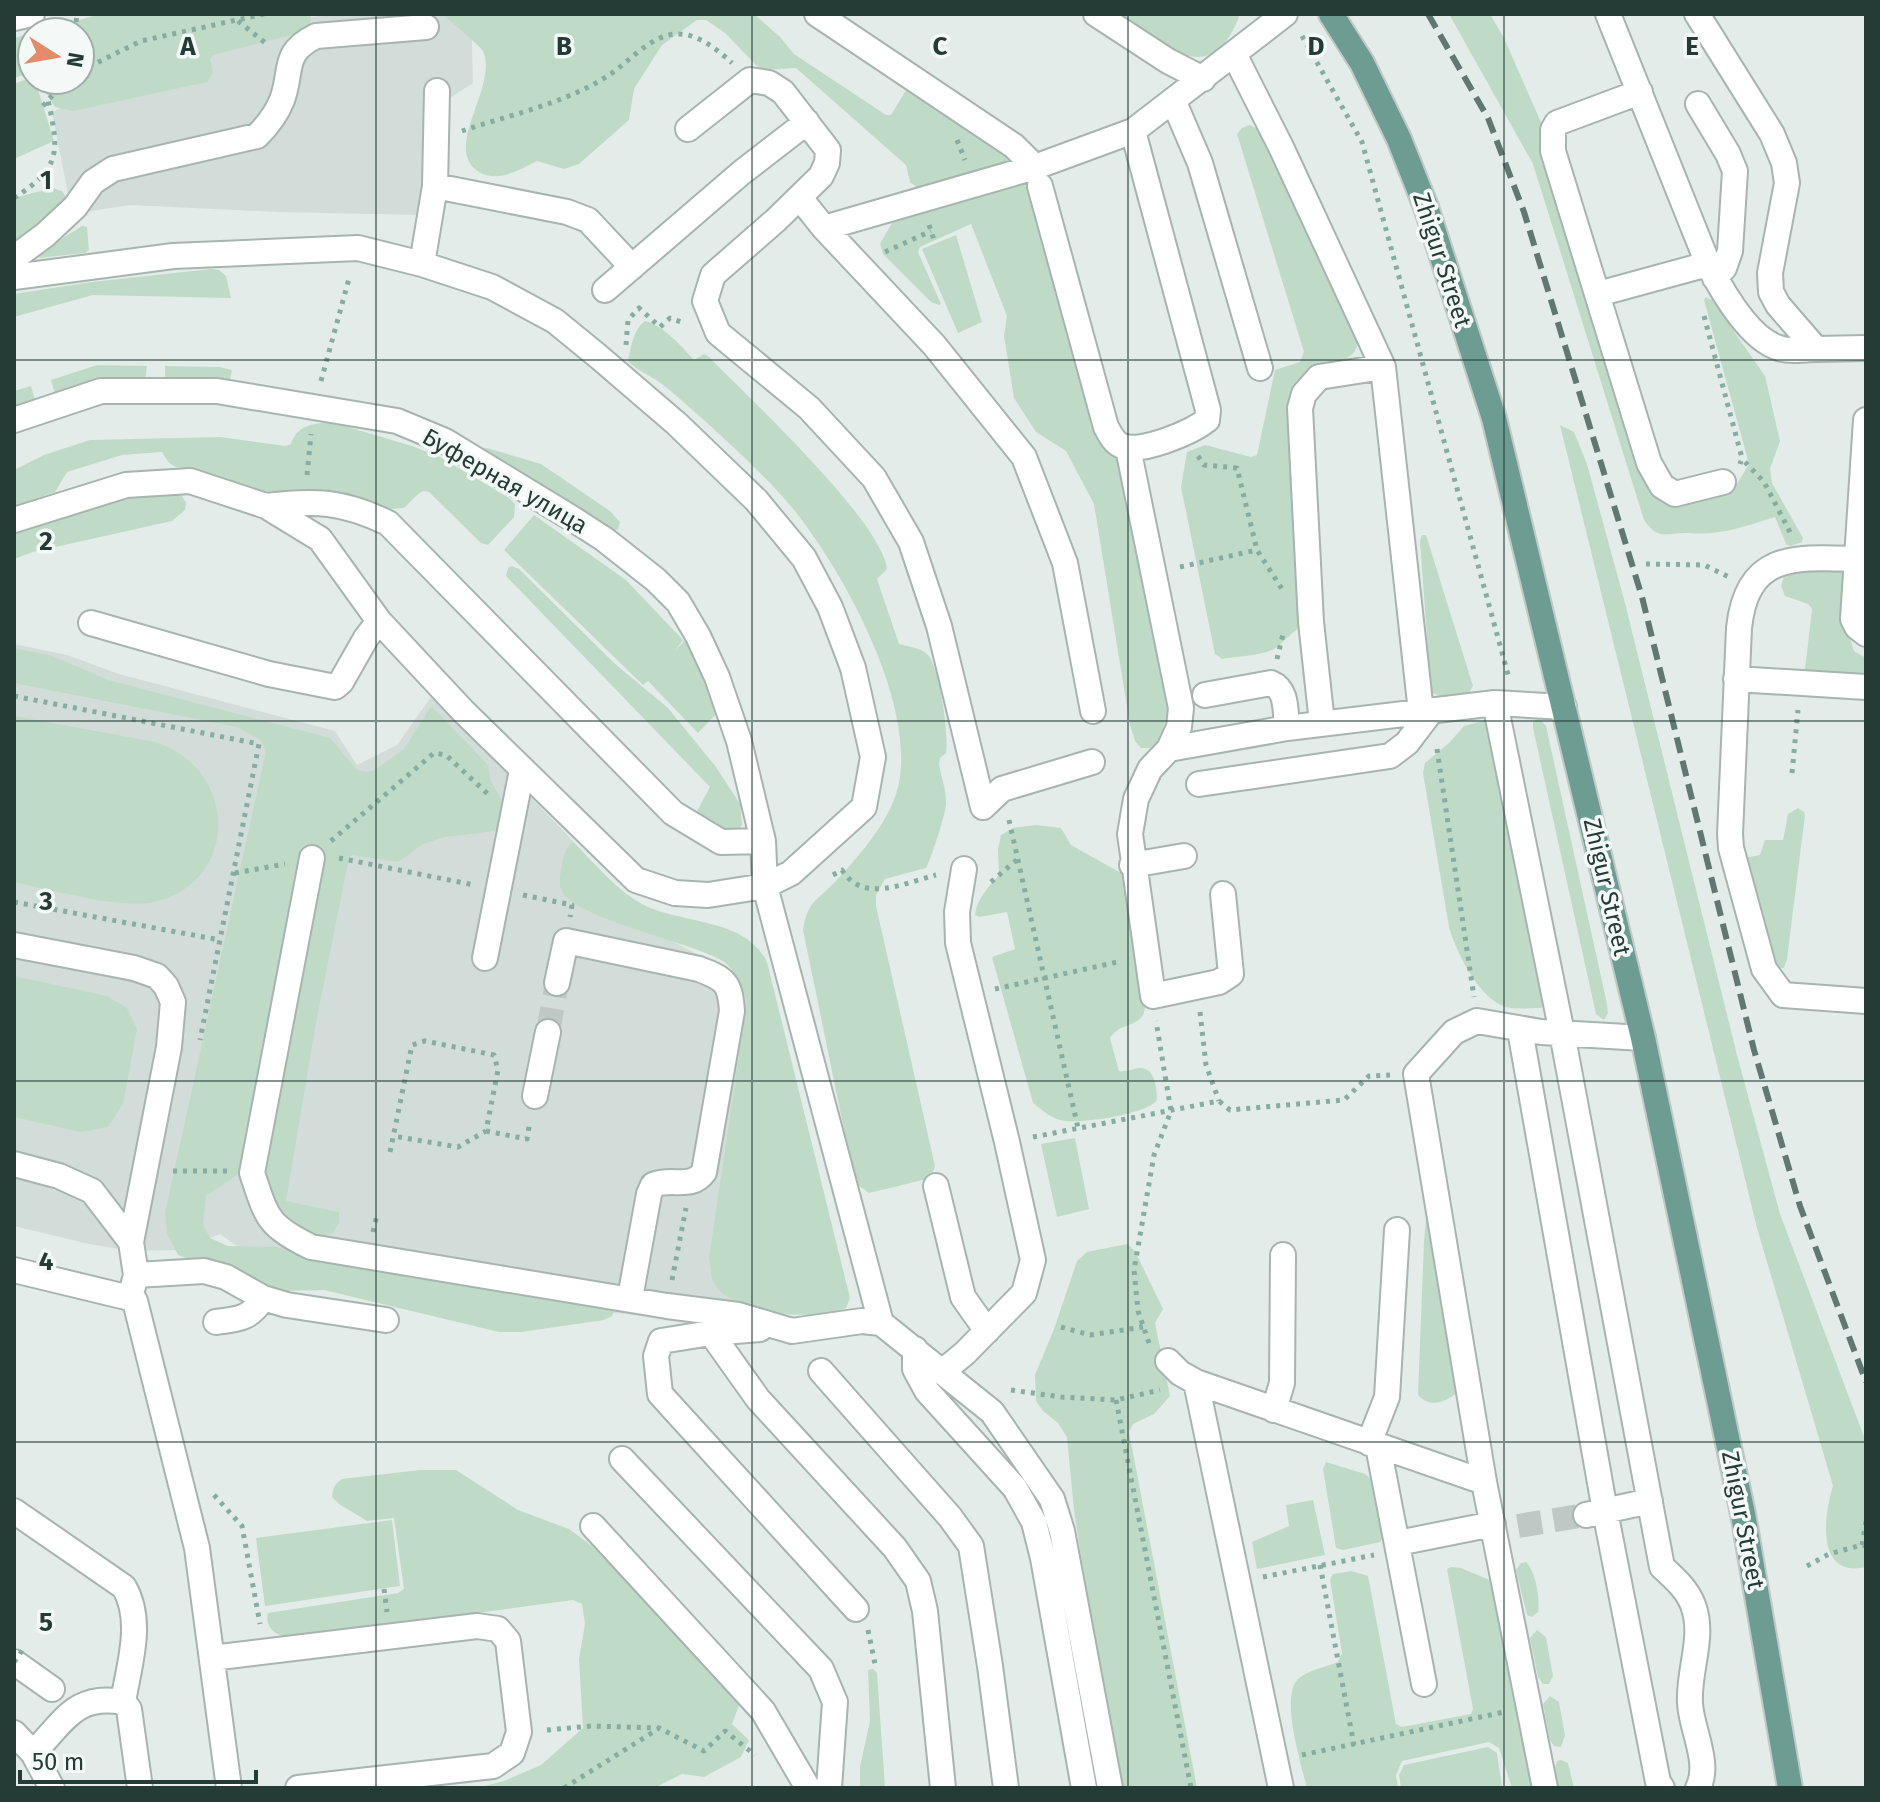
<svg xmlns="http://www.w3.org/2000/svg" width="1880" height="1802" font-family="'Fira Sans',sans-serif">
	<style>
		.built { fill: #d2dcd8 }
		.green { fill: #bfdbc7 }
		.lines { fill: none; stroke-linecap: round; stroke-linejoin: round }
		.minor-tunnel { stroke: #bec9c5; stroke-width: 24; stroke-dasharray: 24 12; stroke-linecap: butt }
		.minor-casing { stroke: #a7b4b0; stroke-width: 28 }
		.major-casing { stroke: #c2c8c7; stroke-width: 28 }
		.path { stroke: #87aca2; stroke-width: 5; stroke-dasharray: 4 6; stroke-linecap: butt }
		.minor { stroke: #fff; stroke-width: 24 }
		.major { stroke: #6d9d92; stroke-width: 24 }
		.rail { stroke: #607772; stroke-width: 6; stroke-dasharray: 16 8; stroke-linecap: butt }
		.path-bridge { stroke: #87aca2; stroke-width: 5; stroke-dasharray: 4 6; stroke-linecap: butt }
		.grid { fill: none; stroke: #253c36; stroke-width: 2; stroke-opacity: 0.55 }
		.labels { text-anchor: middle; dominant-baseline: central; stroke-width: 7; stroke-linejoin: round; paint-order: stroke }
		.street-label { font-size: 24px; fill: #253c36; stroke: #f4f9f7 }
		.grid-label { font-size: 26px; text-anchor: middle; font-weight: bold; fill: #253c36; stroke: #f4f9f7; stroke-width: 7; stroke-linejoin: round; paint-order: stroke }
	</style>
	<rect width="100%" height="100%" fill="#e4ece9"/>
	<!-- built -->
	<path class="built" d="M326 14H471L473 83 431 110 420 215 278 212 130 205 72 214 52 112 198 46Z
		M14 644 67 655 119 674 335 731 357 765 397 745 431 697 560 827 653 931 745 979 750 1003 740 1295 736 1325 606 1312 243 1251 220 1234 180 1250 132 1251 89 1244 14 1226Z"/>
	<!-- green -->
	<path class="green" d="M101 14H311L310 26 295 34 213 55 210 59 213 73 207 82 73 111 55 107 38 80H80V32H35Z
		M442 14H754L780 37 794 54 886 115H891L908 87 1012 158 1007 165 920 190 910 182 906 165 796 68 765 70 757 66 725 33 706 20H697L662 45 634 89 629 120 579 164 564 169 537 161C519 170 498 183 479 172 441 149 499 86 483 51 481 47 448 19 442 14Z
		M1122 14H1237L1239 17C1209 92 1165 44 1122 14Z
		M1449 14H1490L1504 38 1543 127 1660 496 1724 489 1737 484 1749 464 1704 300 1706 297 1712 300 1765 376 1780 441 1770 469 1772 483 1803 538 1802 542 1790 546 1786 544 1775 517C1746 526 1719 536 1689 533 1667 532 1659 542 1644 520L1533 164Z
		M32 33V72L14 78V38Z
		M32 77V80H35L54 141 14 159V84Z
		M1250 125 1262 131 1358 343C1352 371 1315 356 1299 384V628C1290 634 1282 644 1274 649 1260 656 1238 656 1222 659L1215 654 1181 487 1187 452 1205 445 1251 457 1257 455 1275 370 1300 362 1304 352 1237 134 1242 128Z
		M1023 183 1028 189 1121 454 1169 710 1159 740 1150 748H1141L1135 741 1130 725 1094 504 1066 451 1036 432 1014 398 1004 336 1007 316 971 224 920 247 918 252 941 304 939 305 931 302 883 254 880 244 892 223 906 216Z
		M52 188 62 191 66 197C55 218 34 230 14 240V198Z
		M82 226 87 227 89 250 85 253 39 258 42 251Z
		M956 235 982 322 958 333 922 249Z
		M211 269 219 270 226 276 231 298 93 295 14 317V294L92 282Z
		M645 321C663 325 681 346 694 360L704 354 708 356C746 395 882 521 887 569L877 579 899 644C909 647 920 647 928 655 940 668 949 735 946 753L940 758 939 764C941 776 946 789 946 802 947 811 931 859 926 868L885 879 876 895V906L935 1166 931 1178 869 1193 855 1183 803 930C808 900 816 902 835 882 859 856 890 821 898 787 917 706 846 577 798 515 777 488 742 455 717 432 699 416 681 399 662 384 651 375 638 372 628 361 631 347 633 330 645 321Z
		M97 365 147 366 145 380 55 394 51 380Z
		M165 366 219 367 232 370 229 384 165 381Z
		M31 386 35 400 14 407V391Z
		M331 422 412 446 440 457 509 498 515 504 514 517 488 545 481 543 429 492 423 491 417 495 404 508 391 509 342 493 265 491 191 468 176 467 169 463 162 452 122 455 67 472 55 492 14 506V470L44 455 90 440 220 437 286 446 291 444C297 425 312 424 331 422Z
		M1560 425 1574 432 1587 464 1625 603 1737 1055 1780 1214 1866 1442V1567C1815 1579 1824 1514 1833 1486L1757 1228Z
		M487 448 541 464 610 511 620 522 618 530 610 529 579 507 485 453 483 449Z
		M174 494 182 496 186 503 185 510 172 521 33 552 14 559V533L120 500Z
		M534 515 626 580 683 640 675 651 687 638 721 709 698 733 648 681 643 685 504 550Z
		M1422 535H1426L1473 686 1469 693 1441 697 1431 692 1420 541Z
		M512 566 519 569 614 663 668 708 716 767 740 804 742 825 733 836 701 824 697 811 710 787 506 576 508 568Z
		M1793 567 1847 569 1846 626 1854 651 1866 658V678L1809 673 1805 670 1812 609 1808 604 1785 596 1781 586 1785 573Z
		M14 648 52 656 108 680 330 738 357 770 366 772 375 770 404 749 430 708H433L488 765 491 781 503 803V822L494 831 445 837 423 844 398 862 352 855 349 858 315 1028 286 1201 339 1212V1222L333 1233 310 1239 292 1231 244 1170 206 1196 203 1225 210 1238 228 1246 277 1247 307 1257 610 1307 615 1310 612 1316 604 1320 521 1332H499L324 1290 278 1291 178 1255 167 1233 165 1213 266 751 261 740 237 727 14 683Z
		M14 716 155 742C238 768 241 882 154 902 122 910 48 889 14 882Z
		M1539 718 1546 726 1607 1004 1608 1013 1604 1020 1596 1014 1533 728V722Z
		M1483 721 1490 723 1546 1003 1541 1008C1530 1008 1513 1010 1503 1006 1478 996 1456 952 1449 927L1423 773 1425 763 1449 743 1464 726Z
		M1798 808 1804 812 1805 815 1787 959 1784 968 1774 969 1744 858 1760 855 1765 840H1783L1788 814Z
		M1036 825 1061 828 1071 845 1121 873 1126 882 1145 1008C1143 1028 1119 1022 1110 1038L1119 1071C1127 1072 1131 1069 1139 1068 1155 1067 1157 1088 1157 1100 1148 1114 1084 1123 1066 1121 1053 1120 1043 1111 1033 1103L992 957 1015 949 1007 912 979 917 975 915C976 900 989 886 999 875L998 849 1001 835 1013 828Z
		M573 842C595 863 619 894 648 907 687 924 746 919 767 962L850 1298 846 1308C818 1322 731 1315 714 1283 710 1277 711 1265 709 1258L747 1001C741 986 736 969 721 960 689 942 580 919 563 893 558 886 560 877 561 869 563 859 564 849 573 842Z
		M14 976 107 996 127 1008 137 1029 123 1104 108 1127 81 1132 14 1117Z
		M1075 1138 1089 1209 1057 1217 1041 1144Z
		M1431 1214 1459 1391C1446 1402 1431 1409 1418 1395L1424 1241 1426 1219Z
		M1127 1244 1135 1251 1163 1309 1155 1323 1170 1396 1154 1414 1133 1424 1129 1432 1197 1788H1116L1074 1510 1067 1437 1058 1423 1043 1411 1036 1401 1035 1375 1054 1329 1077 1261 1087 1252Z
		M1326 1462 1365 1474 1376 1483 1383 1537 1380 1542 1343 1550 1336 1548 1323 1469Z
		M420 1470H456L518 1510 569 1529 592 1546 741 1700 732 1724 749 1740 741 1757 704 1777 682 1774 654 1788H477L504 1781 541 1765 583 1728 579 1659 585 1624 582 1604 573 1600 293 1638C278 1637 264 1629 268 1613L398 1593 404 1589 394 1518 367 1521 339 1504 332 1497C333 1487 335 1484 342 1479Z
		M1313 1500 1325 1555 1257 1569 1252 1542 1289 1526 1286 1505Z
		M392 1520 400 1586 265 1606 256 1538Z
		M1526 1562C1536 1572 1540 1598 1538 1612L1532 1617 1527 1615 1516 1570 1521 1563Z
		M1451 1567 1461 1568 1492 1581 1537 1788H1512L1499 1748 1489 1742 1402 1761 1396 1775 1398 1788H1307C1301 1764 1280 1697 1298 1679 1307 1670 1326 1667 1338 1662L1342 1653 1330 1580 1333 1574 1351 1571 1368 1576 1396 1724 1402 1727 1471 1714 1473 1709 1447 1569Z
		M1537 1630 1546 1637 1553 1676 1549 1684H1543L1538 1677 1530 1638Z
		M873 1669 877 1673 885 1788H860V1767L870 1721 868 1670Z
		M1550 1696 1559 1702 1565 1735 1561 1747 1554 1746 1550 1740 1543 1704Z
		M1488 1747 1497 1753 1502 1788H1401L1399 1775 1404 1765Z
		M1561 1760 1568 1763 1574 1788H1558L1555 1768 1557 1761Z"/>
	<g class="lines">
		<!-- minor-tunnel -->
		<path class="minor-tunnel" d="M548 1032 557 983
			M1518 1526 1586 1515"/>
		<!-- minor casing -->
		<g class="minor-casing">
			<path id="minor" d="M817 14 1014 146 1035 167
				M1096 14 1168 61 1203 79
				M1608 14 1708 264C1722 291 1749 339 1779 348 1790 352 1805 349 1816 349
				M1697 14 1772 134 1784 163 1787 183 1770 273 1771 292 1778 305 1816 349 1866 348
				M14 18 32 14
				M1234 54 1281 147 1383 367 1421 712
				M1640 92 1557 123 1553 130V151L1649 463 1662 486 1675 494 1723 482
				M1173 100 1200 163 1260 368
				M1698 104 1728 154 1735 171 1730 251 1724 268 1715 278
				M688 129 750 80 769 83 783 92 828 150 827 163 821 176 776 220 713 275 705 301 718 333 809 408 874 478 911 542 939 626 983 807
				M435 186 567 212 588 220 632 267
				M1040 186 1106 427C1110 434 1114 443 1122 446 1141 454 1192 432 1207 420L1208 410 1133 131
				M800 198 824 228 934 345 1024 457 1065 563 1093 711
				M824 228 1035 167 1133 131 1285 14
				M14 258 45 235 75 207 93 182 113 169 257 136C268 125 276 115 282 100 293 71 281 53 316 36L426 27
				M422 264 435 186 437 91
				M14 277 173 256 358 248 422 264 492 287 555 321 599 357 677 424 756 500 804 558 830 607 853 668 873 757 864 807 791 873 765 886 763 841 739 741 717 677 698 636 678 602 656 580 604 539 573 519 445 441 397 421 217 391H101L14 420
				M605 290 741 173 807 122
				M1598 294 1708 264
				M1866 420 1853 619 1857 627 1866 634
				M1128 448 1181 708 1179 727 1169 749
				M266 506C315 500 343 501 388 523L673 813 721 842 763 841
				M14 520 126 485 190 481 266 506 320 539 379 621 463 711 636 880 675 893 708 895 765 886 881 1323 992 1412 1052 1499 1062 1531 1110 1788
				M1858 559C1795 557 1747 552 1739 628L1730 834 1731 848 1764 969 1783 995 1866 1001
				M91 623 269 674 335 687 341 682 366 638 379 621
				M1736 679 1866 687
				M1205 695 1271 683C1288 690 1285 712 1287 728
				M1495 703 1562 1033 1662 1567C1674 1578 1687 1589 1693 1605 1705 1637 1688 1670 1690 1703 1691 1729 1711 1763 1698 1788
				M1322 723 1311 622 1300 408 1304 394 1319 377 1383 367
				M1199 784 1390 756 1407 743 1432 710
				M983 807 1002 789 1092 762
				M312 858 252 1173C267 1217 266 1225 311 1247L667 1306 738 1315 792 1331 862 1321 881 1323
				M1132 865 1184 856
				M1223 894 1231 974 1219 982 1153 996 1130 834 1136 799 1150 769 1169 749 1287 728 1495 703 1564 707
				M14 945 134 968 157 976 166 986 173 1002 169 1047 131 1242
				M485 958 522 770
				M557 983 566 941 699 969C725 979 730 982 732 1011L704 1172C691 1190 672 1177 653 1185L649 1194 630 1298
				M1520 1030 1605 1511 1658 1782 1662 1788
				M535 1096 548 1032
				M14 1164 59 1176 92 1191 131 1242 136 1275 130 1298 135 1301 197 1548 229 1788
				M936 1186 963 1297 987 1331
				M14 1270 130 1298
				M136 1275 204 1271 226 1277 263 1298 287 1305 386 1320
				M216 1322C239 1319 250 1319 263 1298
				M760 1329 711 1333 758 1399 895 1548 918 1581 925 1611 943 1788
				M711 1333 661 1341 656 1356 660 1394 856 1609
				M915 1349V1369L927 1391 1015 1488 1034 1522 1043 1558 1084 1788
				M1168 1361 1180 1373 1196 1382 1484 1482
				M821 1371 950 1517 971 1546 990 1666 1006 1788
				M942 1372 965 1353 1024 1293 1033 1260 1007 1142 958 943 957 912 964 869
				M1196 1382 1281 1788
				M1274 1410 1282 1383 1283 1255
				M1369 1443 1387 1397 1397 1230
				M1378 1446 1424 1684
				M622 1459 821 1669 835 1702 829 1788
				M14 1511 124 1587C144 1621 129 1665 123 1702
				M1586 1515 1650 1501
				M593 1526 763 1711 808 1788
				M1398 1543 1493 1524
				M212 1658 477 1626 498 1629 508 1641 519 1732 512 1753 493 1766 298 1788
				M14 1662 52 1689
				M14 1733 33 1753 52 1788
				M33 1753C64 1722 75 1693 123 1702L129 1709 140 1788
				M1545 1788 1484 1482 1416 1074 1454 1032 1477 1021 1541 1032 1643 1038"/>
		</g>
		<!-- major casing -->
		<g class="major-casing">
			<path id="major" d="M1331 14 1362 63 1399 139 1426 207 1494 418 1643 1038 1743 1514 1790 1788"/>
		</g>
		<!-- path -->
		<path class="path" d="M238 21 268 45
			M75 32 77 14
			M1302 36 1362 142 1509 678
			M80 71 141 41 264 14
			M43 106 66 80
			M462 131C509 115 563 104 606 77 628 64 651 33 679 34 698 34 718 50 732 63
			M957 140 965 160
			M14 198C62 167 59 151 48 100
			M929 225 935 243
			M885 252 931 231
			M1704 316 1742 458 1740 464
			M626 345 628 320 639 308 660 327 670 318 684 323
			M321 381 350 275
			M1198 456 1204 465 1237 468 1257 550 1282 589
			M1745 462 1764 482 1791 534
			M307 475 311 434
			M1646 564 1704 565 1729 577
			M1180 567 1257 550
			M1277 659 1283 634
			M14 696 259 744 200 1040
			M1437 749 1474 997
			M1792 773 1798 710
			M1009 820 1078 1128
			M331 841 434 753 446 755 491 797
			M339 858 474 885
			M235 873 285 864
			M833 875 842 870C863 904 904 883 936 875
			M991 882 1019 858
			M523 895 572 905 570 917
			M14 902 220 940
			M995 989 1122 961
			M1200 1012 1206 1065 1219 1101
			M486 1131 527 1139 530 1121
			M1033 1137 1219 1101 1230 1110 1344 1100 1369 1076 1390 1075
			M390 1152 412 1045 425 1041 494 1055 498 1070 486 1131 458 1147 393 1136
			M173 1171H227
			M373 1232 377 1215
			M672 1280 686 1208
			M1061 1327 1090 1335 1143 1327
			M1149 1343 1138 1311 1134 1270 1154 1155 1171 1111 1156 1021
			M1011 1390 1061 1397 1116 1400 1160 1390
			M1116 1400 1191 1788
			M214 1495 242 1526 260 1624
			M1862 1545 1866 1521
			M1320 1565 1354 1745
			M1807 1566 1829 1554 1862 1545 1866 1546
			M1263 1577 1374 1555
			M384 1589 387 1612
			M868 1630 875 1664
			M547 1730 592 1726 659 1728 704 1751 725 1731 755 1755
			M1302 1755 1504 1712
			M564 1788 658 1729"/>
		<!-- minor -->
		<use href="#minor" class="minor"/>
		<!-- major -->
		<use href="#major" class="major"/>
		<!-- rail -->
		<path class="rail" d="M1428 14 1488 118 1524 212 1642 597 1754 1050 1800 1206 1866 1382"/>
		<!-- path-bridge -->
		<path class="path-bridge" d="M14 1662 24 1648"/>
	</g>
	<!-- grid -->
	<path class="grid" d="M376 14V1788M752 14V1788M1128 14V1788M1504 14V1788M14 360H1866M14 721H1866M14 1081H1866M14 1442H1866"/>
	<g class="labels">
		<!-- street labels -->
		<g class="street-label">
			<text transform="translate(1442 260) rotate(72)">Zhigur Street</text>
			<text transform="translate(505 481) rotate(30)">Буферная улица</text>
			<text transform="translate(1607 887) rotate(77)">Zhigur Street</text>
			<text transform="translate(1743 1520) rotate(79)">Zhigur Street</text>
		</g>
	</g>
	<g class="grid-label">
		<text x="188" y="55">A</text>
		<text x="564" y="55">B</text>
		<text x="940" y="55">C</text>
		<text x="1316" y="55">D</text>
		<text x="1692" y="55">E</text>
		<text x="46" y="189">1</text>
		<text x="46" y="550">2</text>
		<text x="46" y="910">3</text>
		<text x="46" y="1270">4</text>
		<text x="46" y="1631">5</text>
	</g>
	<!-- border -->
	<rect width="1880" height="1802" fill="none" stroke="#253c36" stroke-width="32"/>
	<!-- north arrow -->
	<g transform="translate(56 56) rotate(101)"><circle r="38" fill="#f4f9f7" stroke="#a1adaa" stroke-width="2"/>
	<path d="M0-6L14 30L0 20L-14 30Z" fill="#e48b6a"/>
	<text y="-12" font-size="22" font-weight="bold" text-anchor="middle" fill="#253c36">N</text>
	</g>
	<!-- scale -->
	<path d="M20 1770v12h236v-12" fill="none" stroke="#253c36" stroke-width="4"/>
	<text x="32" y="1770" font-size="24" fill="#253c36" stroke="#f4f9f7" stroke-width="6" paint-order="stroke">50 m</text>
</svg>
